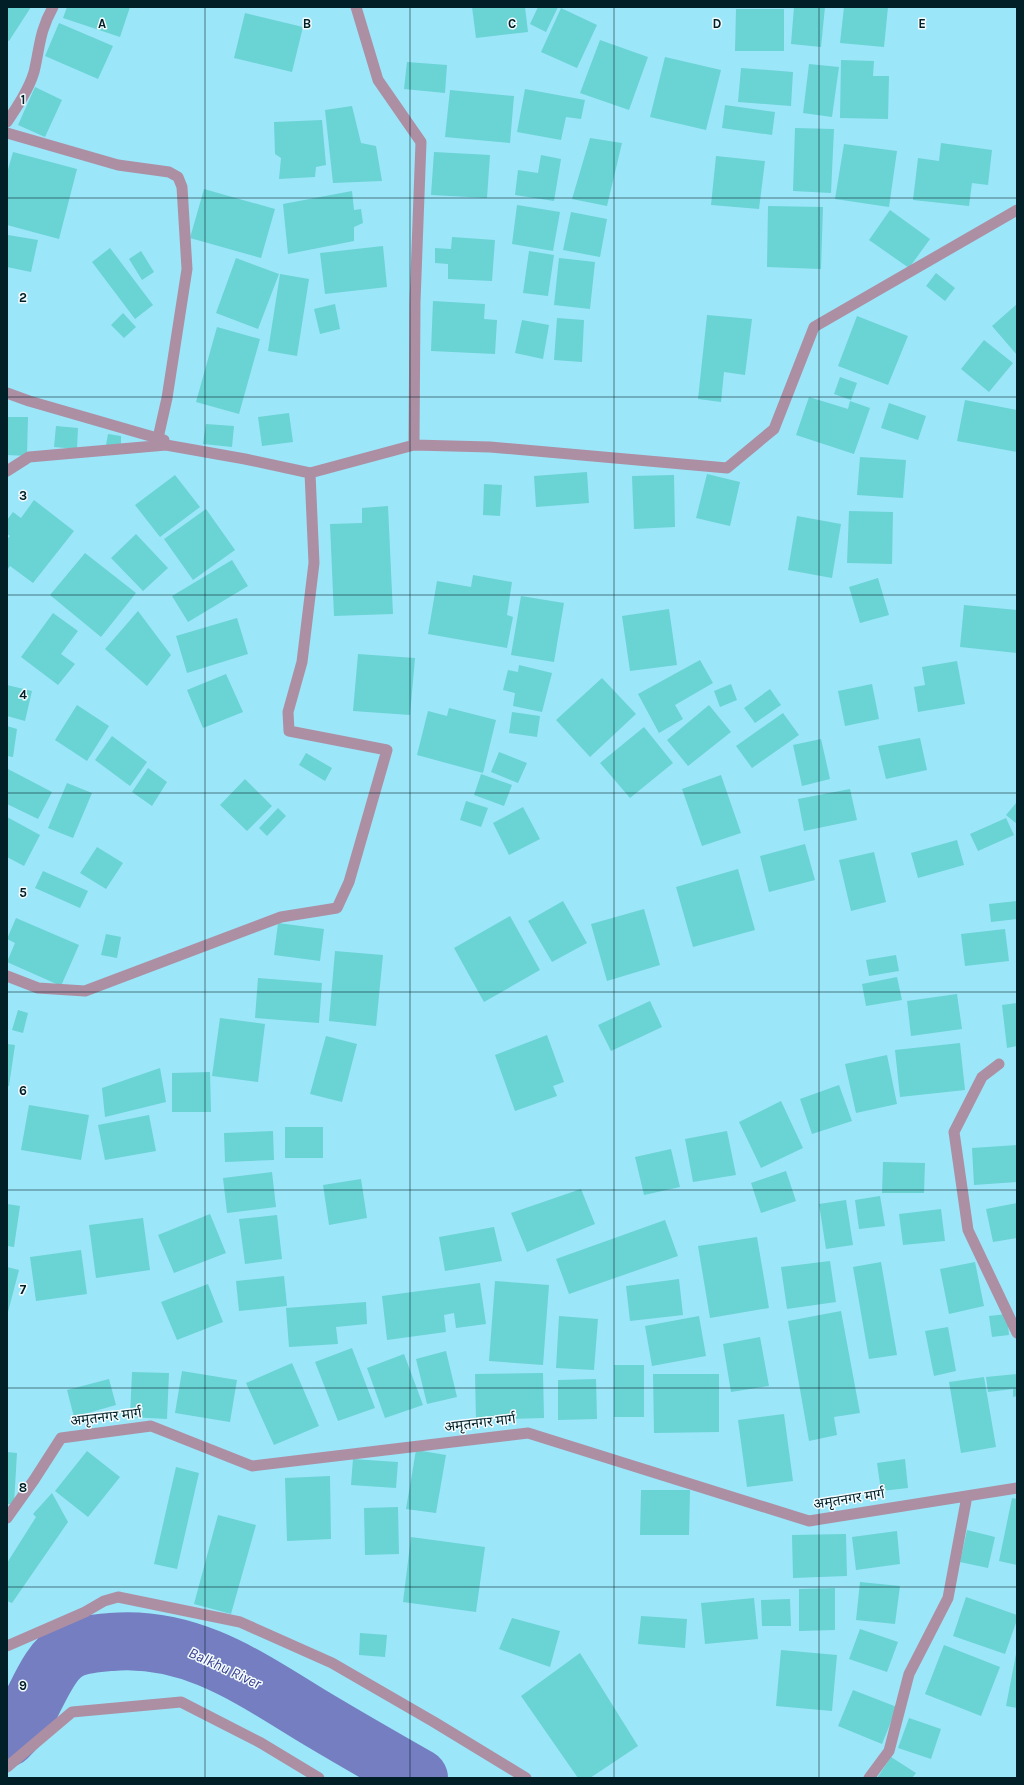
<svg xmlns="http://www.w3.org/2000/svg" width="1024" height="1785" font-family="Karla,'Noto Sans Devanagari',sans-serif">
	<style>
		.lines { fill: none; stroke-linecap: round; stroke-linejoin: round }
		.river { stroke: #747ec1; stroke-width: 58 }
		.building { fill: #6ad3d4 }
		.service { stroke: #ad8fa4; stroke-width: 11 }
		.minor { stroke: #ad8fa4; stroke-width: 11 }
		.grid { fill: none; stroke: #011f27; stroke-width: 1; stroke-opacity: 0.55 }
		.labels { text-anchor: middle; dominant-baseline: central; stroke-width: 3; stroke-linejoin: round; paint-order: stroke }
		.street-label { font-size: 14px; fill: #011f27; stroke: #f2fbfe }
		.water-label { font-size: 15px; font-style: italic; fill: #383d8d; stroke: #f2fbfe }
		.grid-label { font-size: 13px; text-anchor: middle; font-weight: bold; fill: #011f27; stroke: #f2fbfe; stroke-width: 3; stroke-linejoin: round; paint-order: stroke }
	</style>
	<rect width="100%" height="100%" fill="#9ce6fa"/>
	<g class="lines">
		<!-- river -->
		<path class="river" d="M7 1738C12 1733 17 1728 21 1723 35 1703 47 1661 70 1650 82 1644 98 1643 111 1642 190 1635 250 1678 314 1717 349 1738 384 1758 419 1778"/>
	</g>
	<!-- building -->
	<path class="building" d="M7 7H31L9 41 7 40Z
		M67 7H130L120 37 63 18Z
		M472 7H525L528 32 476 38Z
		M538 7H558L546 32 530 24Z
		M794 7H825L821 47 791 44Z
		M844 7H888L884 47 840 43Z
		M561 8 597 25 577 68 541 52Z
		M736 9H784V51H735Z
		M245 13 303 27 292 72 234 58Z
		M59 23 113 46 98 79 45 56Z
		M600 40 648 57 629 110 580 93Z
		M665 57 721 70 706 130 650 117Z
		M841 60 874 61 873 76H889L888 119 840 118Z
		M407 62 447 65 445 93 404 89Z
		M809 64 839 67 832 117 803 113Z
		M741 68 793 72 791 106 738 102Z
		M35 87 62 100 45 137 18 125Z
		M525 89 585 100 581 119 566 117 561 140 517 132Z
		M450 90 514 96 510 143 445 137Z
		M725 105 775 112 772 135 722 128Z
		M352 106 361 143 376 146 382 181 333 183 325 110Z
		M322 120 326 165 316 167 315 177 279 179 281 158 275 154 274 122Z
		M795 128 834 129 831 193 793 191Z
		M590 138 622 143 607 206 572 199Z
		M941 143 992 150 988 185 972 183 969 206 913 200 918 158 939 161Z
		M844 144 897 151 889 207 835 199Z
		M13 152 77 169 59 239 7 225V173Z
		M434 152 490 155 487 198 431 195Z
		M541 155 561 159 554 201 515 195 518 170 538 173Z
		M716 156 765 161 759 209 711 205Z
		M204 189 275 209 261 258 190 238Z
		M352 191 354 210 361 209 363 223 354 227V241L288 254 283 204Z
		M517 205 560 212 553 251 512 244Z
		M768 206 823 207 821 269 767 267Z
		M890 210 930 239 909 268 869 240Z
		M571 212 607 219 600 257 563 250Z
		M8 235 38 240 31 272 7 267Z
		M452 237 495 240 492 281 448 279V264L435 263V248L451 249Z
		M383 246 387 287 325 294 320 253Z
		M110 248 153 305 135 319 92 262Z
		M141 251 154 272 142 280 129 259Z
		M529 251 554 255 548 296 523 293Z
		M236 258 279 274 258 329 216 313Z
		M559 258 595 262 590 309 554 305Z
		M936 273 955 288 945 301 926 286Z
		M280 274 309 279 297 356 268 351Z
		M433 301 485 304 484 319 497 320 495 354 431 351Z
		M335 304 340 329 320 334 314 309Z
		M1017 304V355L992 326Z
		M123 313 136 327 124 338 111 325Z
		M707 315 752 319 745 375 724 372 721 402 698 399Z
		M857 316 908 336 888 385 838 366Z
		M557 318 584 320 582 362 554 360Z
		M522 320 549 325 543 359 515 353Z
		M217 327 260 339 239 414 196 402Z
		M984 340 1013 363 989 392 961 369Z
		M840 377 857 383 851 400 834 394Z
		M809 397 848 409 850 401 870 408 854 454 796 435Z
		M965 400 1017 410V452L957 441Z
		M889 403 926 416 918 440 881 428Z
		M289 413 293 442 262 446 258 417Z
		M7 417H28L27 456 7 455Z
		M206 424 234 426 232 447 203 444Z
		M56 426 78 428 77 449 54 447Z
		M108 434 121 436V447L106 445Z
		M860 457 906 460 903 498 857 495Z
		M587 472 589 503 536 507 534 476Z
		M707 474 740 482 730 526 696 518Z
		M175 475 200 507 160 537 135 505Z
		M674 475 675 527 634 529 632 476Z
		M484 484 502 485 500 516 483 515Z
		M34 500 74 531 33 583 10 566 7 570V539L10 536 7 534V520L13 512 21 518Z
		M388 506 393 614 334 616 330 524 362 523V508Z
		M206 509 235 550 193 580 164 539Z
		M849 511 893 512 892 564 847 563Z
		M797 516 841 524 832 578 788 570Z
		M136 534 168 568 143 591 111 558Z
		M85 553 136 593 101 637 50 595Z
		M232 560 248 586 188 622 172 596Z
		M473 575 512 582 507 615 513 617 507 648 428 634 437 581 471 587Z
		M878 578 889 615 860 623 849 587Z
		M521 596 564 603 554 662 511 655Z
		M964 605 1017 610V653L960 647Z
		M669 609 677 665 630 671 622 616Z
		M138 611 171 655 147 686 105 649Z
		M53 613 78 631 61 654 75 664 58 685 21 657Z
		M237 618 248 654 187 673 176 636Z
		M358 654 415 658 410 715 353 711Z
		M700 660 713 683 675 705 683 719 659 733 638 694Z
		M957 661 965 704 918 712 914 687 925 685 922 667Z
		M519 665 552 673 542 712 513 706 515 693 503 690 508 670 518 672Z
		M226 674 243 712 203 728 187 690Z
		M602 678 636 714 590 757 556 720Z
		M731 684 737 700 720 707 714 691Z
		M872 684 879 719 845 726 838 691Z
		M7 685 32 691 25 721 7 716Z
		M770 689 781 705 755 723 744 708Z
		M77 705 109 726 87 761 55 740Z
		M709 705 731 732 688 766 667 740Z
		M449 708 496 720 483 773 417 755 428 711 447 716Z
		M512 712 540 716 537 737 509 733Z
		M783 713 799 735 752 768 736 746Z
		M7 726 17 729 13 757 7 756Z
		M644 727 673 763 630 798 600 763Z
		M112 736 147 762 130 786 95 760Z
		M920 738 927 770 886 779 878 746Z
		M821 739 830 779 802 786 793 745Z
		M499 752 527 763 518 783 491 772Z
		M306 753 332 768 325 781 299 765Z
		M148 768 167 782 152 806 132 792Z
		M8 769 52 792 38 819 7 804Z
		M481 774 512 785 504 806 474 795Z
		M721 775 741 833 702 846 682 789Z
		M245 779 272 806 247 831 220 805Z
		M67 783 92 793 73 838 48 828Z
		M850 789 857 820 804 831 798 799Z
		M466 801 488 808 481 827 460 820Z
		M1017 802V824L1006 815Z
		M523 807 540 839 509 855 493 823Z
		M278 808 286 816 267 836 259 828Z
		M7 817 40 835 24 866 7 857Z
		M1006 818 1014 835 978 851 970 834Z
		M957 840 964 865 918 878 911 853Z
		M805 844 815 880 769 892 760 856Z
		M97 847 123 863 106 889 80 873Z
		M874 852 886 902 851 911 839 860Z
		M738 869 755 930 693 947 676 887Z
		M43 871 88 891 80 908 35 888Z
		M563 901 587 943 552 962 528 921Z
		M1017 901V919L991 922 989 904Z
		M644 909 660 965 607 981 591 924Z
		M510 916 540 970 484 1002 454 948Z
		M16 918 79 945 61 986 7 962 15 943 7 939Z
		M278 923 324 929 320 961 274 955Z
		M1005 929 1009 961 965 966 961 934Z
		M106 934 121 937 117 958 101 955Z
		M335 951 383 955 376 1026 329 1021Z
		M896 955 899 971 869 976 866 960Z
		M897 977 902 1000 866 1006 862 984Z
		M258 978 322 983 319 1023 255 1018Z
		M957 994 962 1029 911 1036 907 1001Z
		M650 1001 662 1027 611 1051 598 1025Z
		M1017 1003V1046L1007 1048 1002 1005Z
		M18 1010 28 1013 23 1033 12 1030Z
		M220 1018 265 1024 258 1082 212 1076Z
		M547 1035 564 1082 553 1086 557 1096 515 1111 495 1055Z
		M326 1036 357 1044 342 1102 310 1094Z
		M960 1043 965 1090 900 1097 895 1050Z
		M7 1044 15 1045 9 1086H7Z
		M887 1055 897 1104 856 1113 845 1064Z
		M160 1068 166 1102 105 1117 102 1088Z
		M210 1072 211 1112H172V1073Z
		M839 1085 852 1121 812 1134 800 1099Z
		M781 1101 803 1148 761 1168 739 1122Z
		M29 1105 89 1115 81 1160 21 1150Z
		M149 1115 156 1151 105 1160 98 1125Z
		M285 1127H323V1158H285Z
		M273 1131 274 1160 225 1162 224 1133Z
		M727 1131 736 1175 693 1182 685 1139Z
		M1017 1145V1182L974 1185 972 1148Z
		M671 1149 680 1187 644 1195 635 1157Z
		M883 1162 925 1163 924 1193H882Z
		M786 1171 796 1201 761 1213 751 1183Z
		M272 1172 276 1207 227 1213 223 1178Z
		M361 1179 367 1218 329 1225 323 1185Z
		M581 1189 595 1224 527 1252 511 1213Z
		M880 1196 885 1226 859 1229 855 1200Z
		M846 1200 853 1245 826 1249 819 1204Z
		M1017 1203V1238L993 1242 986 1209Z
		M7 1204 20 1206 14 1247 7 1246Z
		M941 1209 945 1241 903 1245 899 1214Z
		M210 1214 226 1253 174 1273 158 1235Z
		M277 1215 282 1259 245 1264 239 1219Z
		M143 1218 150 1270 96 1278 89 1225Z
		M665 1220 678 1256 569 1294 556 1259Z
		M494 1227 502 1261 445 1271 439 1237Z
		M757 1237 769 1308 710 1318 698 1246Z
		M81 1250 87 1294 36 1301 30 1257Z
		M830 1261 836 1302 787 1309 781 1267Z
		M881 1262 897 1355 869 1359 853 1267Z
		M975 1262 984 1306 949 1314 940 1269Z
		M7 1267 19 1270 8 1312H7Z
		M284 1276 287 1306 239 1311 236 1281Z
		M679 1279 683 1315 630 1321 626 1286Z
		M495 1281 549 1285 543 1365 489 1361Z
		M480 1283 486 1324 456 1328 454 1313 444 1315 446 1332 387 1340 382 1296Z
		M208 1284 223 1322 177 1340 161 1302Z
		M366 1302 367 1324 336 1327 338 1344 289 1347 286 1308Z
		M841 1311 860 1413 834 1417 837 1435 809 1441 788 1321Z
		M1007 1314 1009 1335 992 1337 989 1316Z
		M559 1316 598 1319 594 1370 556 1368Z
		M699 1316 706 1356 652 1366 645 1326Z
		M948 1327 956 1371 934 1376 925 1331Z
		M760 1337 769 1386 731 1392 723 1344Z
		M352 1348 375 1408 338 1421 315 1362Z
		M446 1351 457 1397 427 1404 416 1359Z
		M404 1354 423 1405 385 1418 367 1368Z
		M292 1363 319 1426 274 1445 246 1383Z
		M614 1365H644V1417H614Z
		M182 1371 237 1380 230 1422 175 1413Z
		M132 1372 169 1373 167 1419 130 1417Z
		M543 1373 544 1418 476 1420 475 1374Z
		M653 1374H719V1432L654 1433Z
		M1017 1374V1396L1013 1397V1389L988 1392 986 1377Z
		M984 1377 996 1447 961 1453 949 1382Z
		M109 1379 116 1405 74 1417 67 1390Z
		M596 1379 597 1419 558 1420V1380Z
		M784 1414 793 1481 747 1487 738 1420Z
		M416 1450 446 1455 436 1513 406 1509Z
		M87 1451 120 1477 88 1517 55 1491Z
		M7 1452 17 1453 14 1504H7Z
		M353 1459 398 1462 396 1488 351 1485Z
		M905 1459 908 1488 881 1491 877 1463Z
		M176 1467 199 1473 177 1569 154 1564Z
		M330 1476 331 1539 287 1541 285 1478Z
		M641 1490H690L689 1535H640Z
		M52 1493 68 1522 12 1603 7 1601V1563L36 1517 33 1514Z
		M1012 1498 1017 1499V1565L999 1561Z
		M398 1507 399 1554 365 1555 364 1508Z
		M218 1515 256 1525 231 1614 194 1604Z
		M967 1530 995 1537 988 1568 960 1562Z
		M897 1531 900 1564 856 1570 852 1537Z
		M846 1534 847 1576 793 1578 792 1535Z
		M411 1537 485 1547 476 1612 403 1602Z
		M860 1582 900 1586 895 1624 856 1620Z
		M835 1588V1630L799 1631V1589Z
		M966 1597 1017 1615V1620L1005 1654 953 1636Z
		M754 1598 758 1639 705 1644 701 1603Z
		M790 1599 791 1626H762L761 1600Z
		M641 1616 687 1619 685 1648 638 1644Z
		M512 1618 560 1631 550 1667 499 1649Z
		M860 1629 898 1642 887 1672 849 1659Z
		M360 1633 387 1635 385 1657 359 1655Z
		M944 1645 1000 1667 981 1716 925 1694Z
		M781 1650 837 1655 832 1711 776 1706Z
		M580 1653 638 1746 590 1778H578L521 1696Z
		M1016 1654H1017V1708L1006 1706Z
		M853 1690 897 1707 882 1744 838 1726Z
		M909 1718 941 1729 931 1759 898 1748Z
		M891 1757 916 1773 912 1778H877Z"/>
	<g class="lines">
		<!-- service -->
		<path class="service" d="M7 122C17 107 29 89 34 72 40 47 39 32 53 7"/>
		<!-- minor -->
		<path class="minor" d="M7 133 118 165 169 172 178 177 182 187 187 269 167 398 158 438
			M7 393 29 401 164 440
			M414 445 490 447 727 468 774 429 814 327 1017 210
			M7 471 29 457 166 445 245 459 310 473
			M7 976 38 988 85 991 281 917 337 908 349 882 387 750 289 731 288 712 302 662 314 563 310 473 414 445 415 302 421 142 378 80 356 7
			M999 1064 982 1077 954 1132 968 1230 1017 1333
			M7 1518 34 1480 61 1438 151 1426 252 1466 528 1433 809 1521 1017 1488
			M7 1646 85 1612 104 1601 118 1597 240 1622 332 1663 434 1722 526 1778
			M7 1767 72 1712 181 1702 261 1743 319 1778
			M869 1778 889 1751 909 1674 948 1598 967 1496"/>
	</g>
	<!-- grid -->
	<path class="grid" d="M205 7V1778M410 7V1778M614 7V1778M819 7V1778M7 198H1017M7 397H1017M7 595H1017M7 793H1017M7 992H1017M7 1190H1017M7 1388H1017M7 1587H1017"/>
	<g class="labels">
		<!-- street labels -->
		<g class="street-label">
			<text transform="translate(106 1417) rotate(-7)">अमृतनगर मार्ग</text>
			<text transform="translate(480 1423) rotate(-7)">अमृतनगर मार्ग</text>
			<text transform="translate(849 1499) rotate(-9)">अमृतनगर मार्ग</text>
		</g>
		<!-- water labels -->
		<g class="water-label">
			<text transform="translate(225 1668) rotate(25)">Balkhu River</text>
		</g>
	</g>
	<g class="grid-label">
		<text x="102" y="28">A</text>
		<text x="307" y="28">B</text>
		<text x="512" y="28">C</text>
		<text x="717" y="28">D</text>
		<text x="922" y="28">E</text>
		<text x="23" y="104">1</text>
		<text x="23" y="302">2</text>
		<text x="23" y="500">3</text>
		<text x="23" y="699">4</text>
		<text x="23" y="897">5</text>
		<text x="23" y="1095">6</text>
		<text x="23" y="1294">7</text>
		<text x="23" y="1492">8</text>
		<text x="23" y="1690">9</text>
	</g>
	<!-- border -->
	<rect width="1024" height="1785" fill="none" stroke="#011f27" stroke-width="16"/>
</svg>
